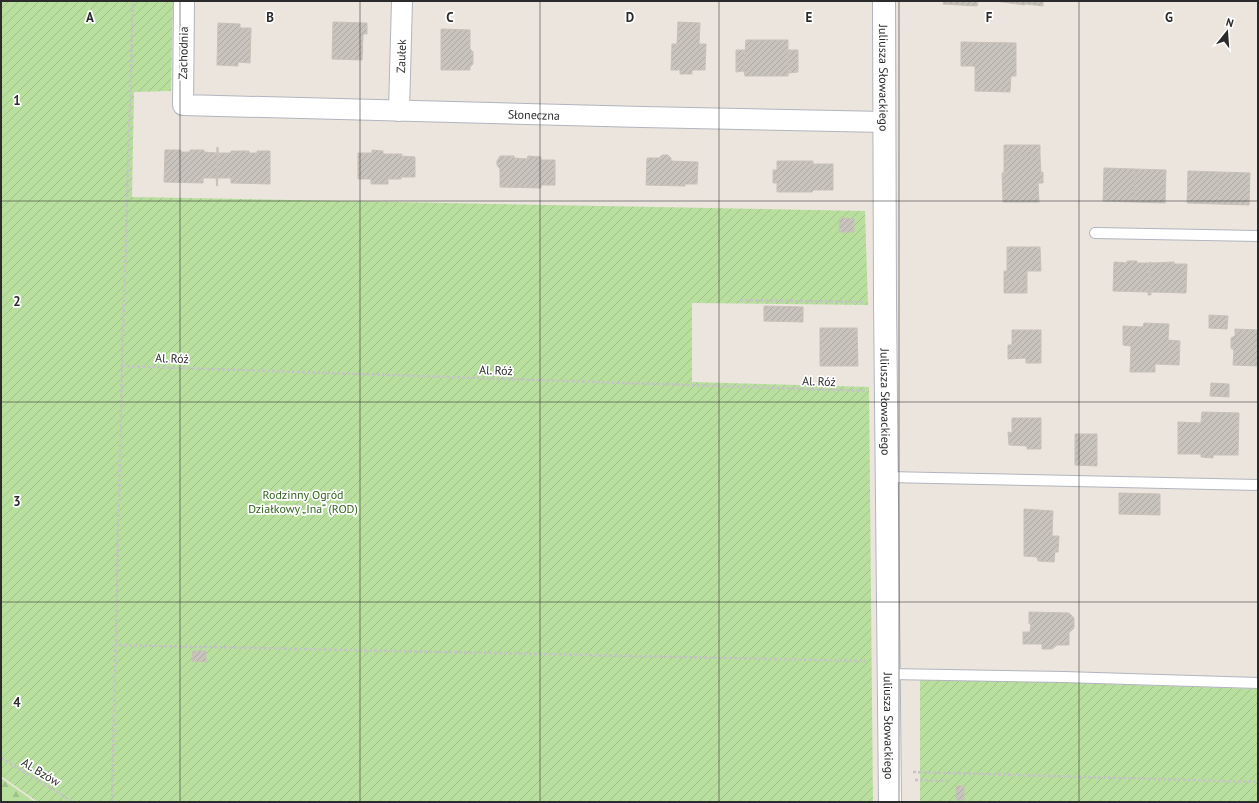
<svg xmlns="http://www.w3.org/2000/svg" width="1259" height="803" font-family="'PT Sans',sans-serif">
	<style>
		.forest { fill: url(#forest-firs) }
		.garden { fill: url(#garden-furrows) }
		.building { fill: url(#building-hatch); stroke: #c7c1b8 }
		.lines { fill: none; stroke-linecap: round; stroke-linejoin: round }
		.service-casing { stroke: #b1b5be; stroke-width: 12 }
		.minor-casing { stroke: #b1b5be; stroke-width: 22 }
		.tertiary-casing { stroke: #b1b5be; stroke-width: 24 }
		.path { stroke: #c4c4c4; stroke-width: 2.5; stroke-dasharray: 3 2; stroke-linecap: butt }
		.service { stroke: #fff; stroke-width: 10 }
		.minor { stroke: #fff; stroke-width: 20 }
		.tertiary { stroke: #fff; stroke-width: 22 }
		.grid { fill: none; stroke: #2b2b2b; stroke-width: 1; stroke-opacity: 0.55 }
		.labels { text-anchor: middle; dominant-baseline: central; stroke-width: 3.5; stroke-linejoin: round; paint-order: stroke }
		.street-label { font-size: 12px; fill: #2b2b2b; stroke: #fff }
		.park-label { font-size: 12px; fill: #32641f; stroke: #fff }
		.grid-label { font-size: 13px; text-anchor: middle; font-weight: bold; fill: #2b2b2b; stroke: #fff; stroke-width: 3.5; stroke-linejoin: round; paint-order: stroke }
	</style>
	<defs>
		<pattern id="forest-firs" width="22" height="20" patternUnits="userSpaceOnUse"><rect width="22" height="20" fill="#b9df9e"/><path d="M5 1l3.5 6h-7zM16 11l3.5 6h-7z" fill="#9fc088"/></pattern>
		<pattern id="garden-furrows" width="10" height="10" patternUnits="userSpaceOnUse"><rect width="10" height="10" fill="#b9df9e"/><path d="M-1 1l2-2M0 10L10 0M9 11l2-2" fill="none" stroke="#9fc088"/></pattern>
		<pattern id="building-hatch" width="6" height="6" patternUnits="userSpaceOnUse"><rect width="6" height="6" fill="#c8c3bc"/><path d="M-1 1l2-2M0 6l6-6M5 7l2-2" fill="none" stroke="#aca8a2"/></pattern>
	</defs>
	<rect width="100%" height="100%" fill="#ece5de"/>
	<!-- forest -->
	<path class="forest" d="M1 778 35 802H1Z"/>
	<!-- garden -->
	<path class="garden" d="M1 1H173L171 91 134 92 132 197 865 211 868 305 692 303V382L869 387 873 802H38L1 776Z
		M920 678 1258 689V802H920Z"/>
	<!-- building -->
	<path class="building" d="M944 1H978L977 6 943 4Z
		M994 1H1026L1025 5Z
		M1026 1H1043V6L1026 4Z
		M333 22 367 23V34H363L362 60 332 59Z
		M678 22 700 23 699 44H706L705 70H692V74H680V70H671L672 44H677Z
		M218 23 240 24V28H251L250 63 238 62V66L217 65Z
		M441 29 470 30V49L473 52V64L470 67V70H441Z
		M746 40H788V76H745L744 71Z
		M961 42 1016 43V76H1011L1010 92 975 91V66H961Z
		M736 50H745L744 71 736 72Z
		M788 50H798V72L788 73Z
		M1004 145H1040V156L1004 157Z
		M217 147V186L216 178H203V183L164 182 165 150H181V152H190V150H204V152L217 153Z
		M218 147V153H231V151H249V153H257V151H270V184L231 183V178H218L217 186Z
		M372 150 383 151V154H402L401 156 415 157V177H401V179H388V184H371V179H358V153H372Z
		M662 155H668L671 158V161L698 162 697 184H685V186L646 185 647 158H659Z
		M500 156H514V158L527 159 528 156 541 157V160H555V185H541V188L500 187V169L497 165V161Z
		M1040 156 1041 173 1043 172V183H1038L1039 202H1003L1002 173H1004V157Z
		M777 161H813V164H833V190H813L812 192H777V183H773V170H777Z
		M1104 168 1135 169 1134 202 1103 201Z
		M1135 169 1166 170 1165 203 1134 202Z
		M1188 171 1219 172 1218 204 1187 203Z
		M1219 172 1250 173 1249 205 1218 204Z
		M840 218 854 219V232H839Z
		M1007 247H1040L1041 271H1027V281H1004V271H1007Z
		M1127 261H1137V263H1149L1150 262V295H1148V292L1113 291 1114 262 1127 263Z
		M1150 262 1152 263 1174 262V264H1187L1186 293 1151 292V295H1150Z
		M1004 281H1027V293H1004Z
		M764 306 803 307V322L764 321Z
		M1209 315 1228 316 1227 329 1209 328Z
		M1144 323 1169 324 1168 340 1180 341 1179 365 1155 364V372H1130L1131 346 1123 345V326L1143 327Z
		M820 328H857L858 366H820Z
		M1235 329 1258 330V366L1233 365 1234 350 1231 348V338L1235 336Z
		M1012 330H1041V363H1026V358L1008 359V345H1012Z
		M1211 383 1229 384V397L1210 396Z
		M1202 412 1239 413 1238 455H1213V458L1201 457V454H1178V422L1201 423Z
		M1012 418H1041V449H1027V446L1009 445 1008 432 1012 433Z
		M1075 434H1097V466L1075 465Z
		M1119 493 1160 494V515L1119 514Z
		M1024 509 1053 511 1052 536H1059L1058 552H1055L1054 562 1038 561 1037 557 1024 556Z
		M1029 612 1069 613 1074 618V628L1069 633V645H1057L1052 649H1042V644H1023V632H1030L1031 624H1029Z
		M193 651H206V662L192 661Z
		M956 786H964V800H956Z"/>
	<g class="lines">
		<!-- service casing -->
		<g class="service-casing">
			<path id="service" d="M1095 233 1258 236
				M887 477 1258 485
				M889 674 1064 677 1258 683"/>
		</g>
		<!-- minor casing -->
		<g class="minor-casing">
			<g id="minor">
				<path id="s1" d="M184 1 183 105 642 117 885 122"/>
				<path id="s2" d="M399 111 402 1"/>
			</g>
		</g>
		<!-- tertiary casing -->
		<g class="tertiary-casing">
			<g id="tertiary">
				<path id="s3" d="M884 1 885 301 890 802"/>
			</g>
		</g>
		<!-- path -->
		<path class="path" d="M740 300 863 302
			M122 366 865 391
			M114 645 866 661
			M1 758 61 794 72 802
			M913 772 1258 782
			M915 780 950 781
			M112 802 122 366 133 1"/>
		<!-- service -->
		<use href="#service" class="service"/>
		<!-- minor -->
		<use href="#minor" class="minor"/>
		<!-- tertiary -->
		<use href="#tertiary" class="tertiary"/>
	</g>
	<!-- grid -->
	<path class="grid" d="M180 1V802M360 1V802M540 1V802M719 1V802M899 1V802M1079 1V802M1 201H1258M1 402H1258M1 602H1258"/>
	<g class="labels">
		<!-- street labels -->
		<g class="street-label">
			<text transform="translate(183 53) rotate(-89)">Zachodnia</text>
			<text stroke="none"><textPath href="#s2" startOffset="55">Zaułek</textPath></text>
			<text stroke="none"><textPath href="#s3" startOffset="77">Juliusza Słowackiego</textPath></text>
			<text stroke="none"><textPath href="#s1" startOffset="455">Słoneczna</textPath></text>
			<text transform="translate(172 358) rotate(2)">Al. Róż</text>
			<text transform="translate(496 370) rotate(2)">Al. Róż</text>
			<text transform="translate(819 381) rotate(2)">Al. Róż</text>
			<text stroke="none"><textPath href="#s3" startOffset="401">Juliusza Słowackiego</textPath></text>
			<text stroke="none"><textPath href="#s3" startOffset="725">Juliusza Słowackiego</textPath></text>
			<text transform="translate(41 772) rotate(31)">Al. Bzów</text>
		</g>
		<!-- park labels -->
		<g class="park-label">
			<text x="303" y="494">Rodzinny Ogród<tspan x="303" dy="14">Działkowy „Ina“ (ROD)</tspan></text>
		</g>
	</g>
	<g class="grid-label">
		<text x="90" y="22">A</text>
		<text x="270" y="22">B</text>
		<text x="450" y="22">C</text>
		<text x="630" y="22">D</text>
		<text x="809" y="22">E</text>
		<text x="989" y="22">F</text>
		<text x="1169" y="22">G</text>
		<text x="17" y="105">1</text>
		<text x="17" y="306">2</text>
		<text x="17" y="506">3</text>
		<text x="17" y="707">4</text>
	</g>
	<!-- border -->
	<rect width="1259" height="803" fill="none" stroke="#2b2b2b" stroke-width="4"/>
	<!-- north arrow -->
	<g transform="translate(1227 32) rotate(17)" stroke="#ffffff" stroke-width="3" paint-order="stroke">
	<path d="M0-3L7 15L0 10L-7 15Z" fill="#2b2b2b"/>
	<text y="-6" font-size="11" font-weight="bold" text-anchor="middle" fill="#2b2b2b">N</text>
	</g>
</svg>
